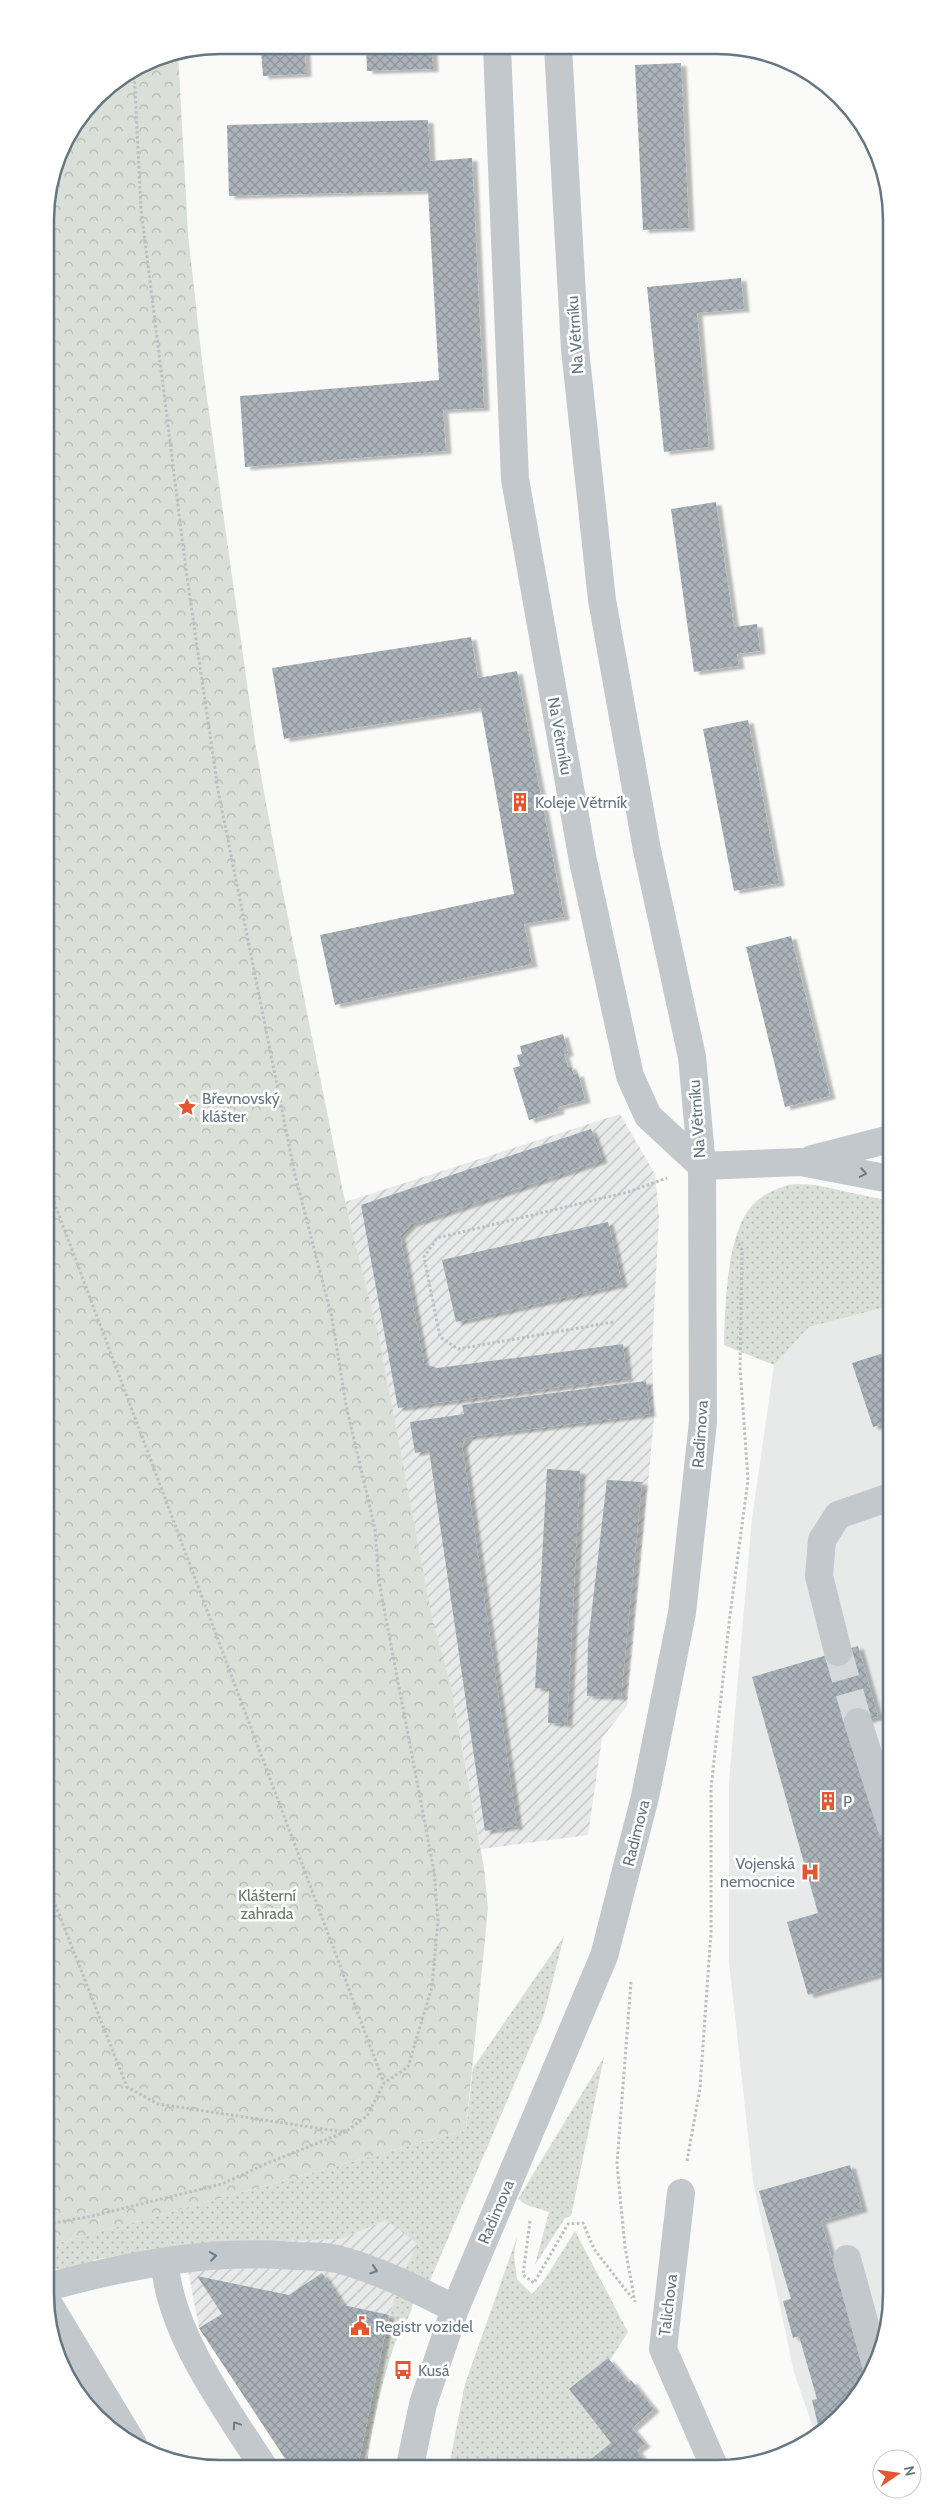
<svg xmlns="http://www.w3.org/2000/svg" width="937" height="2514" font-family="Cabin,sans-serif">
	<style>
		.built { fill: #e8e9e9 }
		.industrial { fill: url(#industrial-furrows) }
		.grass { fill: url(#grass-dots) }
		.park { fill: url(#park-crowns) }
		.building { fill: url(#building-cross-hatch); filter: url(#shadow) }
		.lines { fill: none; stroke-linecap: round; stroke-linejoin: round }
		.minor-tunnel { stroke: #d5d9db; stroke-width: 28; stroke-dasharray: 28 14; stroke-linecap: butt }
		.path { stroke: #bbbfc2; stroke-width: 3; stroke-dasharray: 2.5 2.5; stroke-linecap: butt }
		.minor { stroke: #c3c8cc; stroke-width: 28 }
		.oneway { stroke: #6a7a87 }
		.labels { text-anchor: middle; dominant-baseline: central; stroke-width: 5; stroke-linejoin: round; paint-order: stroke }
		.street-label { font-size: 16px; fill: #657683; stroke: #fff }
		.poi-label { font-size: 16px; fill: #657683; stroke: #fff; text-anchor: start }
		.park-label { font-size: 16px; fill: #687a64; stroke: #fff }
		.rim { fill: none; stroke: #657683; stroke-width: 2.5 }
	</style>
	<defs>
		<pattern id="industrial-furrows" width="10" height="10" patternUnits="userSpaceOnUse" patternTransform="scale(1.25)"><rect width="10" height="10" fill="#e8e9e9"/><path d="M-1 1l2-2M0 10L10 0M9 11l2-2" fill="none" stroke="#c0c1c2"/></pattern>
		<pattern id="grass-dots" width="8" height="8" patternUnits="userSpaceOnUse" patternTransform="scale(1.25)"><rect width="8" height="8" fill="#dadfd7"/><path d="M2 2h.1M6 6h.1" fill="none" stroke="#b4b9b4" stroke-width="1.8" stroke-linecap="round"/></pattern>
		<pattern id="park-crowns" width="20" height="18" patternUnits="userSpaceOnUse" patternTransform="scale(1.25)"><rect width="20" height="18" fill="#dadfd7"/><path d="M2 6a3 3 0 1 1 6 0M12 15a3 3 0 1 1 6 0" fill="none" stroke="#b4b9b4"/></pattern>
		<pattern id="building-cross-hatch" width="8" height="8" patternUnits="userSpaceOnUse" patternTransform="scale(1.25)"><rect width="8" height="8" fill="#aab3b9"/><path d="M0 0l8 8M0 8l8-8" fill="none" stroke="#8e969c"/></pattern>
		<filter id="shadow"><feDropShadow dx="5.5" dy="3" stdDeviation="1" flood-color="#0004"/></filter>
	</defs>
	<rect width="100%" height="100%" fill="#fafaf8"/>
	<!-- built -->
	<path class="built" d="M890 1306 892 2305 879 2361 849 2409 816 2437 794 2372 753 2181 729 1962V1781L752 1518 774 1365 809 1327Z"/>
	<!-- industrial -->
	<path class="industrial" d="M620 1114 655 1174 659 1217 652 1350 654 1419 627 1706 602 1738 588 1835 481 1849 451 1686 432 1617 379 1337 345 1202Z
		M386 2220 419 2244 404 2272 383 2343 358 2466H290L199 2328 183 2245 341 2239Z"/>
	<!-- grass -->
	<path class="grass" d="M815 1185 890 1201V1306L809 1327 774 1365 724 1345C725 1308 726 1224 758 1200 764 1194 777 1189 785 1186 794 1183 806 1185 815 1185Z
		M564 1936 544 2015 428 2285 404 2272 418 2244 386 2220 341 2239 183 2245 93 2260 94 2263 48 2271V2246L466 2130 473 2068Z
		M604 2057 571 2216 565 2218 535 2265 549 2212 527 2205 518 2199Z
		M575 2231 628 2332 610 2360 608 2358 569 2389 611 2443 582 2466H449L465 2384 517 2237 514 2255 517 2279 532 2294 543 2282Z
		M396 2293 413 2303C410 2320 398 2332 393 2349 382 2381 371 2431 367 2466H358L383 2343Z"/>
	<!-- park -->
	<path class="park" d="M178 53 188 234 203 369 256 748 278 868 345 1202 379 1337 432 1617 451 1686 484 1868 488 1908 466 2130 48 2246 45 208 63 143 104 89 153 58Z"/>
	<!-- building -->
	<path class="building" d="M366 46H432L433 69 367 71Z
		M305 48 306 74 263 76 261 50Z
		M681 63 689 228 643 230 635 65Z
		M428 120 430 161 472 158 484 408 443 410 446 451 245 467 240 396 439 380 428 191 229 196 227 125Z
		M741 278 744 309 697 313 709 447 664 452 647 287Z
		M716 502 734 627 757 624 760 651 737 654 739 666 694 672 671 509Z
		M471 637 478 678 517 671 564 917 524 924 532 964 335 1005 320 935 514 894 481 708 284 739 272 668Z
		M748 720 779 883 734 891 703 729Z
		M791 936 830 1096 785 1107 746 947Z
		M563 1034 568 1053 564 1054 568 1067 571 1066 574 1075 578 1073 585 1100 558 1107 559 1111 529 1120 513 1068 520 1066 517 1055 522 1054 520 1046Z
		M591 1129 602 1160 411 1224 400 1236 424 1364 437 1368 623 1344 627 1378 398 1408 361 1205Z
		M608 1222 622 1284 456 1322 442 1260Z
		M890 1351V1422L873 1427 852 1363Z
		M646 1381 650 1414 467 1437 462 1445 517 1826 485 1831 429 1450 415 1453 410 1422 464 1414 462 1405Z
		M547 1469 580 1471 567 1724 548 1723 549 1689 535 1688Z
		M607 1480 642 1482 621 1697 587 1696 588 1643Z
		M858 1646 878 1717 848 1725 891 1876V1971L808 1995 787 1922 818 1913 752 1677Z
		M850 2165 862 2209 821 2221 867 2380 849 2409 820 2433 812 2400 817 2399 799 2336 793 2338 783 2301 791 2299 759 2191Z
		M322 2273 343 2305 389 2315 358 2466H290L199 2328 222 2314 197 2276 289 2295Z
		M608 2358 629 2383 631 2380 654 2409 632 2428 645 2444 637 2450 648 2466H582L611 2443 569 2389Z"/>
	<g class="lines">
		<!-- minor-tunnel -->
		<path class="minor-tunnel" d="M838 1652 858 1722"/>
		<!-- path -->
		<path class="path" d="M47 1183 384 2083
			M613 1322 458 1349 440 1337 424 1257 437 1238 628 1192 667 1178
			M48 1886 127 2087 158 2104 344 2132
			M631 1982 617 2164 625 2247 635 2302
			M687 2161 700 2088 711 1932V1788L730 1615 748 1480 740 1366 742 1250 737 1240
			M530 2221 523 2275 534 2283 568 2224 583 2223 594 2249 632 2298
			M48 2224 92 2216 222 2184 268 2163 345 2132 367 2116 384 2083 408 2067 432 1987 438 1921 434 1871 379 1582 375 1529 346 1405 332 1318 295 1175 218 790 186 570 141 209 134 70"/>
		<!-- minor -->
		<path class="minor" d="M497 47 515 479 583 861 630 1076 648 1116 702 1166
			M812 1159 890 1139
			M702 1166 801 1162 890 1179
			M838 1652 819 1576 822 1540 838 1515 890 1497
			M858 1722 891 1826
			M681 2193 663 2349 714 2466
			M847 2259 876 2365
			M165 2263C169 2331 226 2409 263 2466
			M48 2287C128 2265 212 2249 295 2256 309 2256 323 2256 337 2259 379 2270 416 2289 455 2309
			M48 2303 133 2444
			M410 2466 423 2404 455 2309 604 1956 645 1797 682 1613 703 1422 702 1166 692 1057 647 850 602 600 575 349 558 47"/>
	</g>
	<!-- one-way arrows -->
	<defs><path id="oneway-chevron" d="M-2-3.5L2.5 0L-2 3.5" fill="none" stroke-width="1.6" stroke-linecap="round" stroke-linejoin="round" transform="scale(1.25)"/></defs>
	<g class="oneway">
		<use href="#oneway-chevron" transform="translate(863 1173) rotate(10)"/>
		<use href="#oneway-chevron" transform="translate(213 2256) rotate(-8)"/>
		<use href="#oneway-chevron" transform="translate(374 2270) rotate(18)"/>
		<use href="#oneway-chevron" transform="translate(236 2425) rotate(-124)"/>
	</g>
	<!-- icons -->
	<defs>
		<g id="building-bare" transform="scale(1.5)"><path d="M-4-6H4V6H1V3H-1V6H-4ZM-2.5-4.3h1.7v1.8h-1.7ZM.8-4.3h1.7v1.8H.8ZM-2.5-1h1.7V.8h-1.7ZM.8-1h1.7V.8H.8Z" fill="#e4572e" stroke="#fff" stroke-width="2.5" paint-order="stroke"/></g>
		<g id="sight-bare" transform="scale(1.5)"><path d="M0-6L1.8-2.2L6-1.7L2.9 1.2L3.7 5.4L0 3.3L-3.7 5.4L-2.9 1.2L-6-1.7L-1.8-2.2Z" fill="#e4572e" stroke="#fff" stroke-width="2.5" paint-order="stroke"/></g>
		<g id="hospital-bare" transform="scale(1.5)"><path d="M-5-5h3v3.5h4V-5h3V5h-3V1.5h-4V5h-3Z" fill="#e4572e" stroke="#fff" stroke-width="2.5" paint-order="stroke"/></g>
		<g id="civic-bare" transform="scale(1.5)"><path d="M-.6-6.5H3V-4.5H.6V-3L4-1V1h2V6H-6V1h2V-1L-.6-3ZM-1.2 2.5V6h2.4V2.5Z" fill="#e4572e" stroke="#fff" stroke-width="2.5" paint-order="stroke"/></g>
		<g id="bus-bare" transform="scale(1.5)"><path d="M-5-6H5V4H4V6H2V4H-2V6H-4V4H-5ZM-3.5-4V0h7V-4ZM-3.5 1.2v1.5H-2V1.2ZM2 1.2v1.5H3.5V1.2Z" fill="#e4572e" stroke="#fff" stroke-width="2.5" paint-order="stroke"/></g>
	</defs>
	<g fill-rule="evenodd">
		<use href="#building-bare" x="520" y="802"/>
		<use href="#sight-bare" x="187" y="1107"/>
		<use href="#building-bare" x="828" y="1801"/>
		<use href="#hospital-bare" x="810" y="1872"/>
		<use href="#civic-bare" x="360" y="2326"/>
		<use href="#bus-bare" x="403" y="2370"/>
	</g>
	<g class="labels">
		<!-- street labels -->
		<g class="street-label">
			<text transform="translate(575 335) rotate(-94)">Na Větrníku</text>
			<text transform="translate(560 736) rotate(80)">Na Větrníku</text>
			<text transform="translate(697 1119) rotate(-94)">Na Větrníku</text>
			<text transform="translate(700 1434) rotate(-86)">Radimova</text>
			<text transform="translate(636 1833) rotate(-76)">Radimova</text>
			<text transform="translate(496 2212) rotate(-67)">Radimova</text>
			<text transform="translate(668 2305) rotate(-83)">Talichova</text>
		</g>
		<!-- poi labels -->
		<g class="poi-label">
			<text x="535" y="802">Koleje Větrník</text>
			<text x="202" y="1098">Břevnovský<tspan x="202" dy="18">klášter</tspan></text>
			<text x="843" y="1801">P</text>
			<text x="795" y="1863" text-anchor="end">Vojenská<tspan x="795" dy="18">nemocnice</tspan></text>
			<text x="375" y="2326">Registr vozidel</text>
			<text x="418" y="2370">Kusá</text>
		</g>
		<!-- park labels -->
		<g class="park-label">
			<text x="267" y="1895">Klášterní<tspan x="267" dy="18">zahrada</tspan></text>
		</g>
	</g>
	<!-- crop -->
	<path d="M0 0H937V2514H0ZM220 54H717A166 166 0 0 1 883 220V2294A166 166 0 0 1 717 2460H220A166 166 0 0 1 54 2294V220A166 166 0 0 1 220 54Z" fill="#fff" fill-rule="evenodd"/>
	<path class="rim" d="M220 54H717A166 166 0 0 1 883 220V2294A166 166 0 0 1 717 2460H220A166 166 0 0 1 54 2294V220A166 166 0 0 1 220 54Z"/>
	<!-- north arrow -->
	<g transform="translate(897 2474) rotate(77)"><circle r="24" fill="#ffffff" stroke="#c1c8cd"/>
	<path d="M0-4L9 19L0 12L-9 19Z" fill="#e4572e"/>
	<text y="-8" font-size="14" font-weight="bold" text-anchor="middle" fill="#657683">N</text>
	</g>
</svg>
